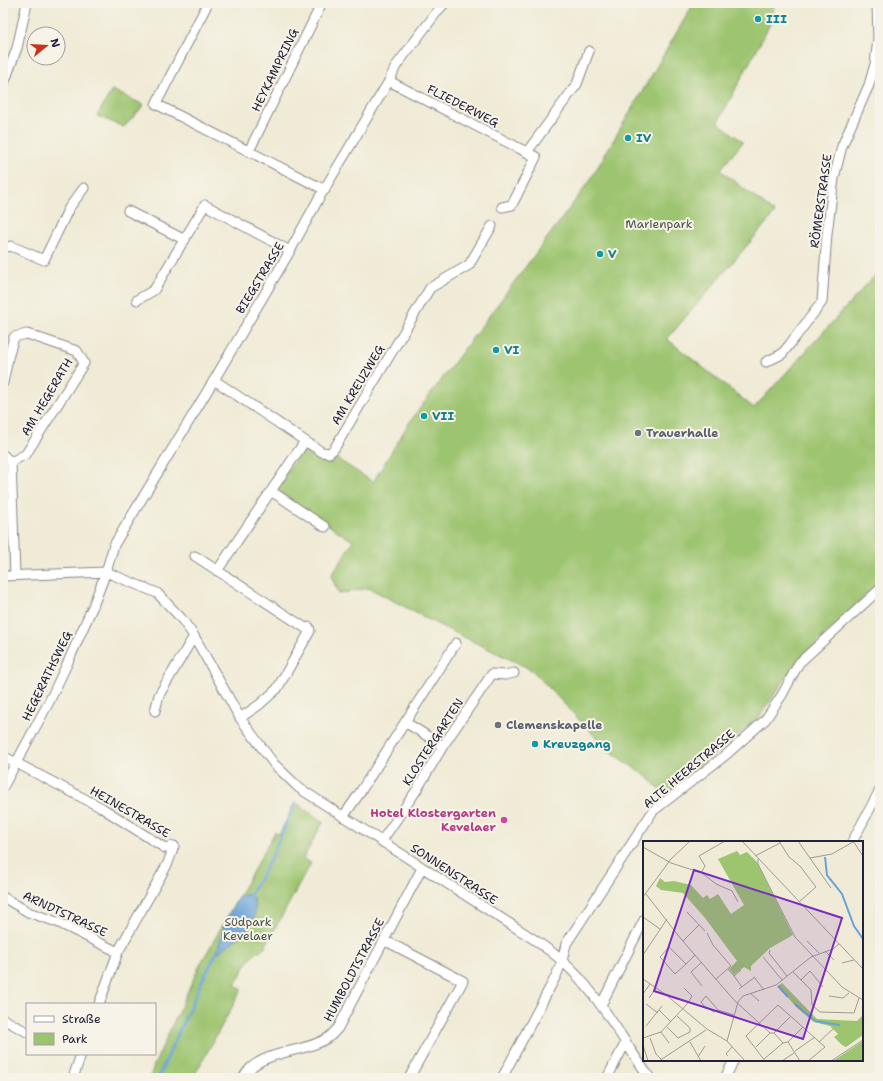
<svg xmlns="http://www.w3.org/2000/svg" width="883" height="1081" font-family="'Shantell Sans',sans-serif">
	<style>
		.green { fill: #9dc46f; stroke: #607355 }
		.water { fill: #68a3d8; stroke: #45628a }
		.lines { fill: none; stroke-linecap: round; stroke-linejoin: round }
		.stream { stroke: #68a3d8; stroke-width: 3 }
		.street-casing { stroke: #898688; stroke-width: 11 }
		.street { stroke: #fff; stroke-width: 9 }
		.culture-dot { fill: #0f9aa8; stroke: #f7f3e8; stroke-width: 1.5 }
		.worship-dot { fill: #6b7280; stroke: #f7f3e8; stroke-width: 1.5 }
		.hotel-dot { fill: #d1479c; stroke: #f7f3e8; stroke-width: 1.5 }
		.labels { text-anchor: middle; dominant-baseline: central; stroke-width: 4; stroke-linejoin: round; paint-order: stroke }
		.culture-label { font-size: 12px; font-weight: bold; fill: #0d838f; stroke: #f7f3e8; text-anchor: start }
		.street-label { font-size: 12px; fill: #22223b; stroke: #f7f3e8 }
		.park-label { font-size: 12px; fill: #47534b; stroke: #f7f3e8 }
		.worship-label { font-size: 12px; font-weight: bold; fill: #5b616d; stroke: #f7f3e8; text-anchor: start }
		.hotel-label { font-size: 12px; font-weight: bold; fill: #b23c85; stroke: #f7f3e8; text-anchor: end }
		.inset-river { fill: none; stroke: #68a3d8; stroke-width: 2 }
		.inset-road { fill: none; stroke: #9e9b98; stroke-width: 1 }
		.view { fill: #7b2cbf; fill-opacity: 0.15; stroke: #7b2cbf; stroke-width: 2 }
		.inset-edge { fill: none; stroke: #22223b; stroke-width: 2 }
	</style>
	<rect width="100%" height="100%" fill="#f7f3e8"/>
	<filter id="ink" filterUnits="userSpaceOnUse"><feTurbulence type="fractalNoise" baseFrequency=".025" numOctaves="2"/><feDisplacementMap in="SourceGraphic" scale="8" xChannelSelector="R" yChannelSelector="G"/><feConvolveMatrix kernelMatrix="1 2 1 2 8 2 1 2 1" color-interpolation-filters="sRGB"/></filter>
	<filter id="wash" filterUnits="userSpaceOnUse"><feTurbulence type="fractalNoise" baseFrequency=".012" numOctaves="4" result="noise"/><feDisplacementMap in="SourceGraphic" scale="16" xChannelSelector="R" yChannelSelector="G"/><feGaussianBlur stdDeviation="0.9" result="paint"/><feColorMatrix in="noise" values="0 0 0 0 0 0 0 0 0 0 0 0 0 0 0 0 0 1.4 0 .05"/><feComposite in="paint" operator="in"/></filter>
	<g filter="url(#wash)">
		<rect width="100%" height="100%" fill="#f0ebd6"/>
		<!-- green -->
		<path class="green" d="M694 3H774L773 17 768 28 718 122 743 142 720 170 775 213 667 339 754 408 880 270V582L797 662 759 717 665 796 650 779 607 749 532 670 437 624 369 588 339 594 331 576 353 541 275 490 305 444 331 464 336 458 373 482 409 423 589 182Z
			M112 90 144 105 124 127 97 116Z
			M295 802 323 822 303 859 311 863 265 947 250 958 235 985 242 989 193 1078H150L154 1065 200 965 275 832 279 835Z"/>
		<!-- water -->
		<path class="water" d="M249 894C253 897 255 903 255 908 255 912 255 917 253 921 246 935 230 942 219 953L217 952 226 919 239 896Z"/>
		<g class="lines">
			<!-- stream -->
			<path class="stream" d="M250 895 271 858 295 804
				M158 1078 201 983 217 952"/>
		</g>
	</g>
	<g filter="url(#ink)">
		<g class="lines">
			<!-- street casing -->
			<g class="street-casing">
				<path id="street" d="M208 3 156 104 325 190
					M389 81 536 157 512 205 502 207
					M3 86 17 48 27 3
					M249 151 320 7 313 3
					M527 152 577 84 589 51
					M128 211 185 240
					M3 248 11 246 44 260 69 208 84 188
					M137 300 154 290 205 205 290 251
					M766 362 782 354 790 344 822 302 827 234 834 178 842 146 869 85 875 64 878 39 877 3
					M214 380 305 441 322 452 329 453 334 449 430 288 469 265 492 226
					M3 383 8 358 14 337 27 334 77 351 84 363 26 454 11 462
					M305 441 271 491 325 527
					M3 455 11 462 15 575
					M195 556 310 631
					M217 571 271 491
					M3 576 106 572 157 593 181 618 194 636 240 718 274 764 299 788 535 940C544 947 554 953 562 961 599 993 621 1039 650 1078
					M155 711 159 695 194 636
					M240 718 259 705 277 689 310 631 309 627
					M405 722 443 746
					M3 756 102 808 165 848 174 846 168 863 118 952 99 1004
					M3 787 49 702 68 662 93 606 106 572 114 545 214 380 290 251 319 198 389 81 396 66 440 8 445 3
					M343 817 357 797 456 643
					M381 842 416 791 443 746 492 674 505 675 514 673
					M852 842 880 790
					M3 897 28 912 57 922 118 952
					M384 940 463 981 409 1078
					M601 1005 644 920
					M3 1019 27 1032
					M73 1078 81 1054
					M243 1078C258 1049 305 1054 329 1037 332 1035 335 1031 338 1028L422 868
					M502 1078 556 976 562 961 566 944 653 811 727 754 765 720 782 695 799 663 880 589
					M607 1078 626 1042
					M725 1078 734 1060"/>
			</g>
			<!-- street -->
			<use href="#street" class="street"/>
		</g>
	</g>
	<!-- markers -->
	<g class="culture-dot">
		<circle cx="758" cy="19" r="4"/>
		<circle cx="628" cy="138" r="4"/>
		<circle cx="600" cy="254" r="4"/>
		<circle cx="496" cy="350" r="4"/>
		<circle cx="424" cy="416" r="4"/>
		<circle cx="535" cy="744" r="4"/>
	</g>
	<g class="worship-dot">
		<circle cx="638" cy="433" r="4"/>
		<circle cx="498" cy="725" r="4"/>
	</g>
	<circle class="hotel-dot" cx="504" cy="820" r="4"/>
	<g class="labels">
		<!-- culture labels -->
		<g class="culture-label">
			<text x="766" y="19">III</text>
			<text x="636" y="138">IV</text>
			<text x="608" y="254">V</text>
			<text x="504" y="350">VI</text>
			<text x="432" y="416">VII</text>
			<text x="543" y="744">Kreuzgang</text>
		</g>
		<!-- street labels -->
		<g class="street-label">
			<text transform="translate(275 70) rotate(-64)">HEYKAMPRING</text>
			<text transform="translate(463 106) rotate(27)">FLIEDERWEG</text>
			<text transform="translate(821 201) rotate(-82)">RÖMERSTRASSE</text>
			<text transform="translate(260 278) rotate(-59)">BIEGSTRASSE</text>
			<text transform="translate(358 385) rotate(-59)">AM KREUZWEG</text>
			<text transform="translate(47 397) rotate(-59)">AM HEGERATH</text>
			<text transform="translate(47 676) rotate(-64)">HEGERATHSWEG</text>
			<text transform="translate(433 742) rotate(-57)">KLOSTERGARTEN</text>
			<text transform="translate(689 769) rotate(-40)">ALTE HEERSTRASSE</text>
			<text transform="translate(130 812) rotate(30)">HEINESTRASSE</text>
			<text transform="translate(454 874) rotate(33)">SONNENSTRASSE</text>
			<text transform="translate(65 914) rotate(25)">ARNDTSTRASSE</text>
			<text transform="translate(354 970) rotate(-62)">HUMBOLDTSTRASSE</text>
		</g>
		<!-- park labels -->
		<g class="park-label">
			<text x="659" y="224">Marienpark</text>
			<text x="248" y="922">Südpark<tspan x="248" dy="14">Kevelaer</tspan></text>
		</g>
		<!-- worship labels -->
		<g class="worship-label">
			<text x="646" y="433">Trauerhalle</text>
			<text x="506" y="725">Clemenskapelle</text>
		</g>
		<!-- hotel labels -->
		<g class="hotel-label">
			<text x="496" y="813">Hotel Klostergarten<tspan x="496" dy="14">Kevelaer</tspan></text>
		</g>
	</g>
	<!-- overview -->
	<g transform="translate(643 841)">
		<rect width="220" height="220" fill="#f0ebd6"/>
		<path d="M94 10 97 14 104 11 114 21 150 94 127 107 108 125V130L101 126 91 134 86 128 94 120 62 77 40 52 18 49 13 45 17 37 22 41 31 40 48 44 60 57 64 54 67 58 75 53 88 73 101 64 75 18ZM139 142 174 178 214 180 220 174V194L203 206 199 204 191 196 195 193 187 185 171 181 153 166 135 145ZM220 200V220H190Z" fill="#9dc46f"/>
		<path class="inset-river" d="M182 16 184 34 199 53 211 85 220 98M135 145 145 156M152 163 172 180 197 184"/>
		<path class="inset-road" d="M99 0 220 128M136 0 146 16 157 25 173 46 156 61M155 0 188 47M210 0 220 15M0 6 28 22 59 32 73 43 89 50 95 61M112 15 137 2M167 17 189 13 210 1M115 18V23L152 96 199 146 220 159M58 32 62 25 56 15 82 0M3 53 38 98 91 159 127 192H131L140 202 145 201 157 220M0 56 28 18 47 0M44 71 62 90M0 76 17 88M64 92 70 104 88 125 73 138M40 100 56 84M164 100 176 112M127 109 126 112 144 135M182 110 191 119M0 114 24 78M120 116 139 139M199 122 211 119M43 123 26 106 17 116 32 133 43 123 52 114M85 128 91 135 98 129M150 131 168 149 169 164 177 171 211 172 216 157M91 135 99 146M111 136 121 149M0 138 22 153 64 188 84 200 102 220M158 139 167 130 180 146M59 145 48 131 59 121M96 148 112 136M107 152 116 160M0 153 7 143M186 155 200 157 206 152M6 157 13 147M3 163 15 172M16 169 28 181M75 169 63 155 58 161 61 165 71 171 75 169 91 174M3 185 19 165M24 186 35 197 47 191V187L34 175M18 191 26 202M131 192 147 176M0 197 18 191 45 162 49 155 41 147M7 197 13 213 20 220M84 200 95 161 100 155 133 144 168 116 190 108 196 103M47 201 58 220M145 201 160 186M176 201 190 188M0 204 5 220M113 206 127 192M152 210 172 196M85 215 83 213 89 206M55 216 62 205M121 218 140 202M16 220 63 189M122 220 103 195 135 164 182 206 165 220M139 220 151 212M188 220 220 199"/>
		<path class="view" d="M51 29 199 77 160 198 11 150Z"/>
		<rect width="220" height="220" class="inset-edge"/>
	</g>
	<!-- margin -->
	<rect width="883" height="1081" fill="none" stroke="#f7f3e8" stroke-width="16"/>
	<!-- legend -->
	<rect x="26" y="1003" width="130" height="52" fill="#f7f3e8" stroke="#a29fa3"/>
	<rect x="34" y="1016" width="20" height="6" fill="#ffffff" stroke="#a29fa3"/>
	<text x="62" y="1023" font-size="12" fill="#22223b">Straße</text>
	<rect x="34" y="1033" width="20" height="12" fill="#9dc46f" stroke="#a29fa3"/>
	<text x="62" y="1043" font-size="12" fill="#22223b">Park</text>
	<!-- north arrow -->
	<g transform="translate(46 46) rotate(72)"><circle r="19" fill="#f7f3e8" stroke="#a29fa3"/>
	<path d="M0-3L7 15L0 10L-7 15Z" fill="#c8321e"/>
	<text y="-6" font-size="11" font-weight="bold" text-anchor="middle" fill="#22223b">N</text>
	</g>
</svg>
